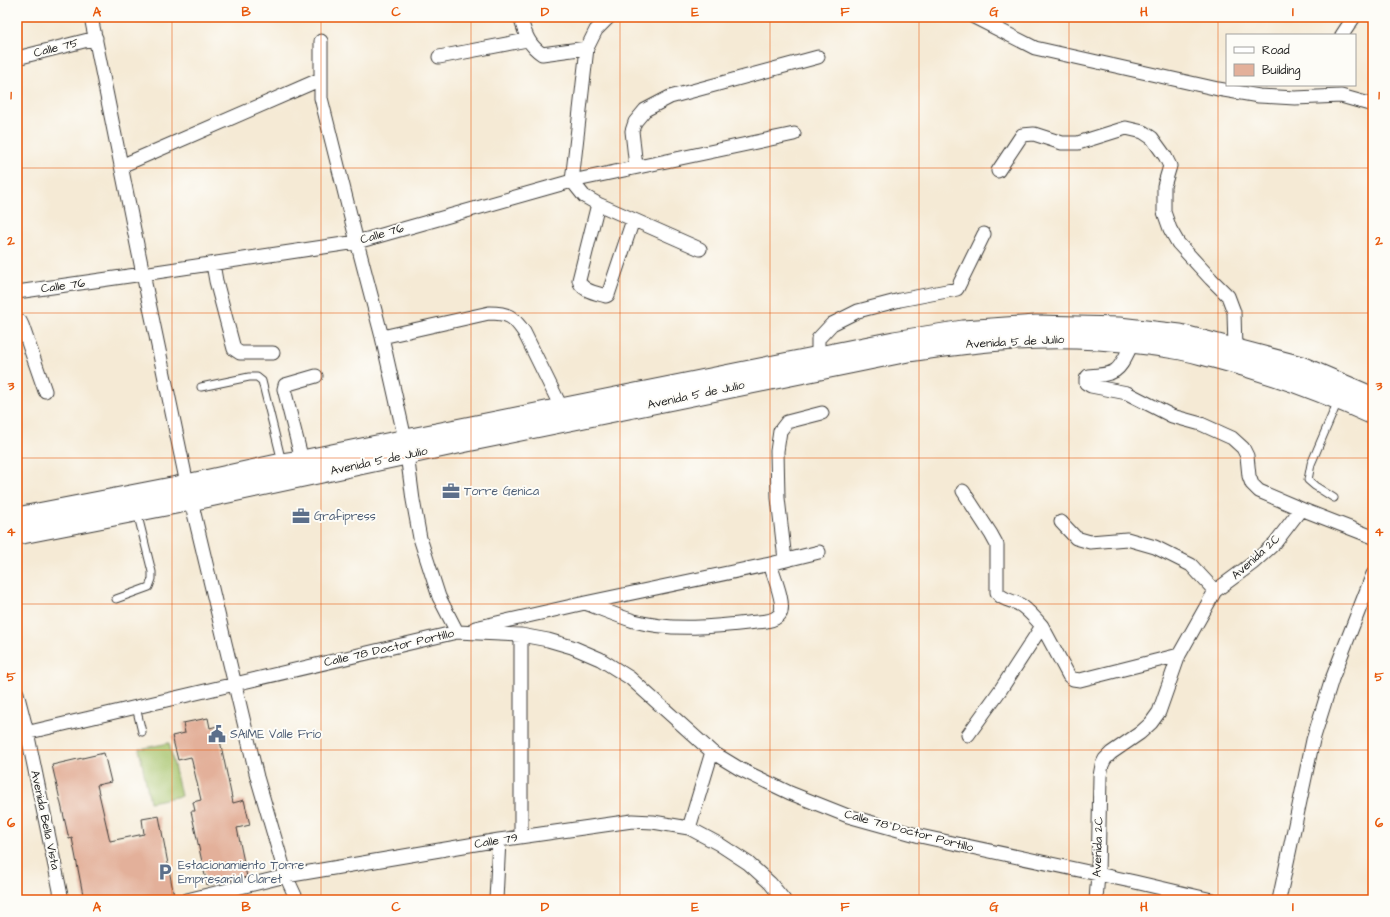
<svg xmlns="http://www.w3.org/2000/svg" width="1390" height="917" font-family="'Architects Daughter',sans-serif">
	<style>
		.green { fill: #a5c36b; stroke: #607044 }
		.building { fill: #e3b09a }
		.lines { fill: none; stroke-linecap: round; stroke-linejoin: round }
		.lane-casing { stroke: #3d3b38; stroke-width: 9 }
		.street-casing { stroke: #3d3b38; stroke-width: 15 }
		.secondary-casing { stroke: #3d3b38; stroke-width: 21 }
		.lane { stroke: #fff; stroke-width: 7 }
		.street { stroke: #fff; stroke-width: 13 }
		.secondary { stroke: #fff; stroke-width: 19 }
		.grid { fill: none; stroke: #e8590c; stroke-width: 1; stroke-opacity: 0.55 }
		.labels { text-anchor: middle; dominant-baseline: central; stroke-width: 4; stroke-linejoin: round; paint-order: stroke }
		.street-label { font-size: 12px; fill: #1c1c1c; stroke: #fdfcf7 }
		.service-label { font-size: 12px; fill: #4e5e75; stroke: #fdfcf7; text-anchor: start }
		.neatline { fill: none; stroke: #e8590c; stroke-width: 1.5 }
		.grid-label { font-size: 13px; text-anchor: middle; font-weight: bold; fill: #e8590c }
	</style>
	<rect width="100%" height="100%" fill="#fdfcf7"/>
	<filter id="ink" filterUnits="userSpaceOnUse"><feTurbulence type="fractalNoise" baseFrequency=".025" numOctaves="2"/><feDisplacementMap in="SourceGraphic" scale="8" xChannelSelector="R" yChannelSelector="G"/><feConvolveMatrix kernelMatrix="1 2 1 2 8 2 1 2 1" color-interpolation-filters="sRGB"/></filter>
	<filter id="wash" filterUnits="userSpaceOnUse"><feTurbulence type="fractalNoise" baseFrequency=".012" numOctaves="4" result="noise"/><feDisplacementMap in="SourceGraphic" scale="16" xChannelSelector="R" yChannelSelector="G"/><feGaussianBlur stdDeviation="0.9" result="paint"/><feColorMatrix in="noise" values="0 0 0 0 0 0 0 0 0 0 0 0 0 0 0 0 0 1.4 0 .05"/><feComposite in="paint" operator="in"/></filter>
	<g filter="url(#wash)">
		<rect width="100%" height="100%" fill="#f5ead5"/>
		<!-- green -->
		<path class="green" d="M169 743 181 796 150 802 139 749Z"/>
		<g id="blocks">
			<!-- building -->
			<path class="building" d="M208 718 210 728 217 726 233 803 244 800 250 825 237 828 247 877 207 885 191 811H195L193 802 201 800 191 757 178 760 172 736 185 733 183 723Z
				M104 753 111 782 97 785 110 841 144 834 142 819 159 816 174 896 153 900H84L72 838 69 839 52 765Z"/>
		</g>
	</g>
	<g filter="url(#ink)">
		<use href="#blocks" fill-opacity="0" stroke="#3d3b38" stroke-width="1"/>
		<g class="lines">
			<!-- lane casing -->
			<g class="lane-casing">
				<path id="lane" d="M201 387 249 377H257L262 381 282 462
					M1334 498 1315 486 1308 480 1311 464 1338 401
					M116 599 149 587 152 579V572L137 512
					M136 707 142 732"/>
			</g>
			<!-- street casing -->
			<g class="street-casing">
				<path id="street" d="M91 17 143 274 187 484 257 777 286 876 297 900
					M520 17C525 32 527 44 542 54L587 48
					M974 17 1035 48 1218 89 1259 96 1295 98 1341 96 1373 105
					M1342 35 1354 17
					M321 41V98L357 242 382 337 405 439 413 500 420 538 439 597 457 632
					M439 57 527 40
					M17 58 96 38
					M121 166 321 79
					M636 167 632 131 635 122 645 110 670 97 818 57
					M998 171 1022 135 1034 134 1062 143H1078L1126 128 1143 132 1152 138 1165 156 1170 166 1164 186V212L1170 229 1178 243 1211 279 1228 296 1234 312 1235 349
					M598 204 579 280C581 291 596 293 606 296L608 295 633 220
					M700 249 598 204 584 196 572 181 794 134
					M213 264 216 281 234 349 240 353H273
					M17 292 143 274 357 242 572 181 587 48 596 30 609 17
					M17 320 20 321 22 325 45 391
					M382 337 489 313C508 313 513 316 524 332L561 407
					M818 356V339L832 324 858 311 900 300 957 289 984 234
					M302 460 284 389 285 385 316 376
					M963 491 991 534 997 545V592C1002 601 1014 600 1022 606 1030 612 1036 619 1042 626
					M1301 509 1373 537
					M1061 522 1076 538 1090 542 1127 539 1155 547 1191 565 1215 591
					M785 560 778 498 777 451 780 431 787 422 822 413
					M585 603C601 609 618 616 634 621 678 633 723 625 767 621 772 620 777 618 780 614 786 604 773 575 770 564
					M475 628 585 603 770 564 819 552
					M17 693 27 732 62 900
					M17 735 457 632 521 635 548 640 572 647 600 659 630 678 712 752 740 769 790 793 848 816 920 836 1135 882 1212 900
					M968 735 1001 689 1042 626 1069 676 1073 679 1080 680 1179 655
					M689 828 712 752
					M521 837V635
					M187 900 286 876 499 840 632 821 653 822 689 828 719 844 748 863 770 883 784 900
					M496 900 499 840
					M1096 900 1098 874 1100 776 1102 765 1105 759 1111 753 1140 733 1151 723 1159 712 1179 655 1215 591 1253 563 1275 543 1301 509 1259 491 1252 484 1249 476 1247 456 1243 448 1232 438 1201 424 1172 416 1127 393 1091 386 1086 383V379L1088 376C1120 374 1118 371 1132 344
					M1279 900 1313 740 1332 679 1373 574"/>
			</g>
			<!-- secondary casing -->
			<g class="secondary-casing">
				<path id="secondary" d="M17 517 187 484 282 463 302 460 894 341 963 330 1036 325 1119 327 1180 334 1301 366 1373 397
					M17 535 191 501 467 442 908 352C964 344 1019 337 1076 339 1109 340 1143 344 1175 349 1188 351 1201 355 1214 358 1269 372 1321 391 1373 415"/>
			</g>
			<!-- lane -->
			<use href="#lane" class="lane"/>
			<!-- street -->
			<use href="#street" class="street"/>
			<!-- secondary -->
			<use href="#secondary" class="secondary"/>
		</g>
	</g>
	<!-- grid -->
	<path class="grid" d="M172 17V900M321 17V900M471 17V900M620 17V900M770 17V900M919 17V900M1069 17V900M1218 17V900M17 168H1373M17 313H1373M17 458H1373M17 604H1373M17 750H1373"/>
	<!-- icons -->
	<defs>
		<g id="office-bare" transform="scale(1.38)"><path d="M-6-3h4V-5.5h4V-3h4V5H-6ZM-1-4.5V-3h2v-1.5ZM-6 0V1H6V0Z" fill="#5c6f8a" stroke="#fdfcf7" stroke-width="2.5" paint-order="stroke"/></g>
		<g id="civic-bare" transform="scale(1.38)"><path d="M-.6-6.5H3V-4.5H.6V-3L4-1V1h2V6H-6V1h2V-1L-.6-3ZM-1.2 2.5V6h2.4V2.5Z" fill="#5c6f8a" stroke="#fdfcf7" stroke-width="2.5" paint-order="stroke"/></g>
		<g id="parking-bare" transform="scale(1.38)"><path d="M-3.5-5.5H1a3.5 3.5 0 0 1 0 7H-1V5.5H-3.5ZM-1-3.4V-.6H.8a1.4 1.4 0 0 0 0-2.8Z" fill="#5c6f8a" stroke="#fdfcf7" stroke-width="2.5" paint-order="stroke"/></g>
	</defs>
	<g fill-rule="evenodd">
		<use href="#office-bare" x="451" y="491"/>
		<use href="#office-bare" x="301" y="516"/>
		<use href="#civic-bare" x="217" y="734"/>
		<use href="#parking-bare" x="165" y="872"/>
	</g>
	<g class="labels">
		<!-- street labels -->
		<g class="street-label">
			<text transform="translate(56 48) rotate(-14)">Calle 75</text>
			<text transform="translate(382 234) rotate(-16)">Calle 76</text>
			<text transform="translate(63 286) rotate(-8)">Calle 76</text>
			<text transform="translate(1015 342) rotate(-3)">Avenida 5 de Julio</text>
			<text transform="translate(696 395) rotate(-12)">Avenida 5 de Julio</text>
			<text transform="translate(379 461) rotate(-12)">Avenida 5 de Julio</text>
			<text transform="translate(1256 557) rotate(-42)">Avenida 2C</text>
			<text transform="translate(389 648) rotate(-13)">Calle 78 Doctor Portillo</text>
			<text transform="translate(45 820) rotate(78)">Avenida Bella Vista</text>
			<text transform="translate(909 831) rotate(15)">Calle 78 Doctor Portillo</text>
			<text transform="translate(496 841) rotate(-9)">Calle 79</text>
			<text transform="translate(1098 847) rotate(-88)">Avenida 2C</text>
		</g>
		<!-- service labels -->
		<g class="service-label">
			<text x="464" y="491">Torre Genica</text>
			<text x="314" y="516">Grafipress</text>
			<text x="230" y="734">SAIME Valle Frío</text>
			<text x="178" y="865">Estacionamiento Torre<tspan x="178" dy="14">Empresarial Claret</tspan></text>
		</g>
	</g>
	<!-- margin -->
	<rect width="1390" height="917" fill="none" stroke="#fdfcf7" stroke-width="44"/>
	<!-- legend -->
	<rect x="1226" y="34" width="130" height="52" fill="#fdfcf7" stroke="#a3a29f"/>
	<rect x="1234" y="47" width="20" height="6" fill="#ffffff" stroke="#a3a29f"/>
	<text x="1262" y="54" font-size="12" fill="#1c1c1c">Road</text>
	<rect x="1234" y="64" width="20" height="12" fill="#e3b09a" stroke="#a3a29f"/>
	<text x="1262" y="74" font-size="12" fill="#1c1c1c">Building</text>
	<rect x="22" y="22" width="1346" height="873" class="neatline"/>
	<g class="grid-label">
		<text x="97" y="16">A</text>
		<text x="246" y="16">B</text>
		<text x="396" y="16">C</text>
		<text x="545" y="16">D</text>
		<text x="695" y="16">E</text>
		<text x="845" y="16">F</text>
		<text x="994" y="16">G</text>
		<text x="1144" y="16">H</text>
		<text x="1293" y="16">I</text>
		<text x="11" y="99">1</text>
		<text x="1379" y="99">1</text>
		<text x="11" y="245">2</text>
		<text x="1379" y="245">2</text>
		<text x="11" y="390">3</text>
		<text x="1379" y="390">3</text>
		<text x="11" y="536">4</text>
		<text x="1379" y="536">4</text>
		<text x="11" y="681">5</text>
		<text x="1379" y="681">5</text>
		<text x="11" y="827">6</text>
		<text x="1379" y="827">6</text>
		<text x="97" y="911">A</text>
		<text x="246" y="911">B</text>
		<text x="396" y="911">C</text>
		<text x="545" y="911">D</text>
		<text x="695" y="911">E</text>
		<text x="845" y="911">F</text>
		<text x="994" y="911">G</text>
		<text x="1144" y="911">H</text>
		<text x="1293" y="911">I</text>
	</g>
</svg>
